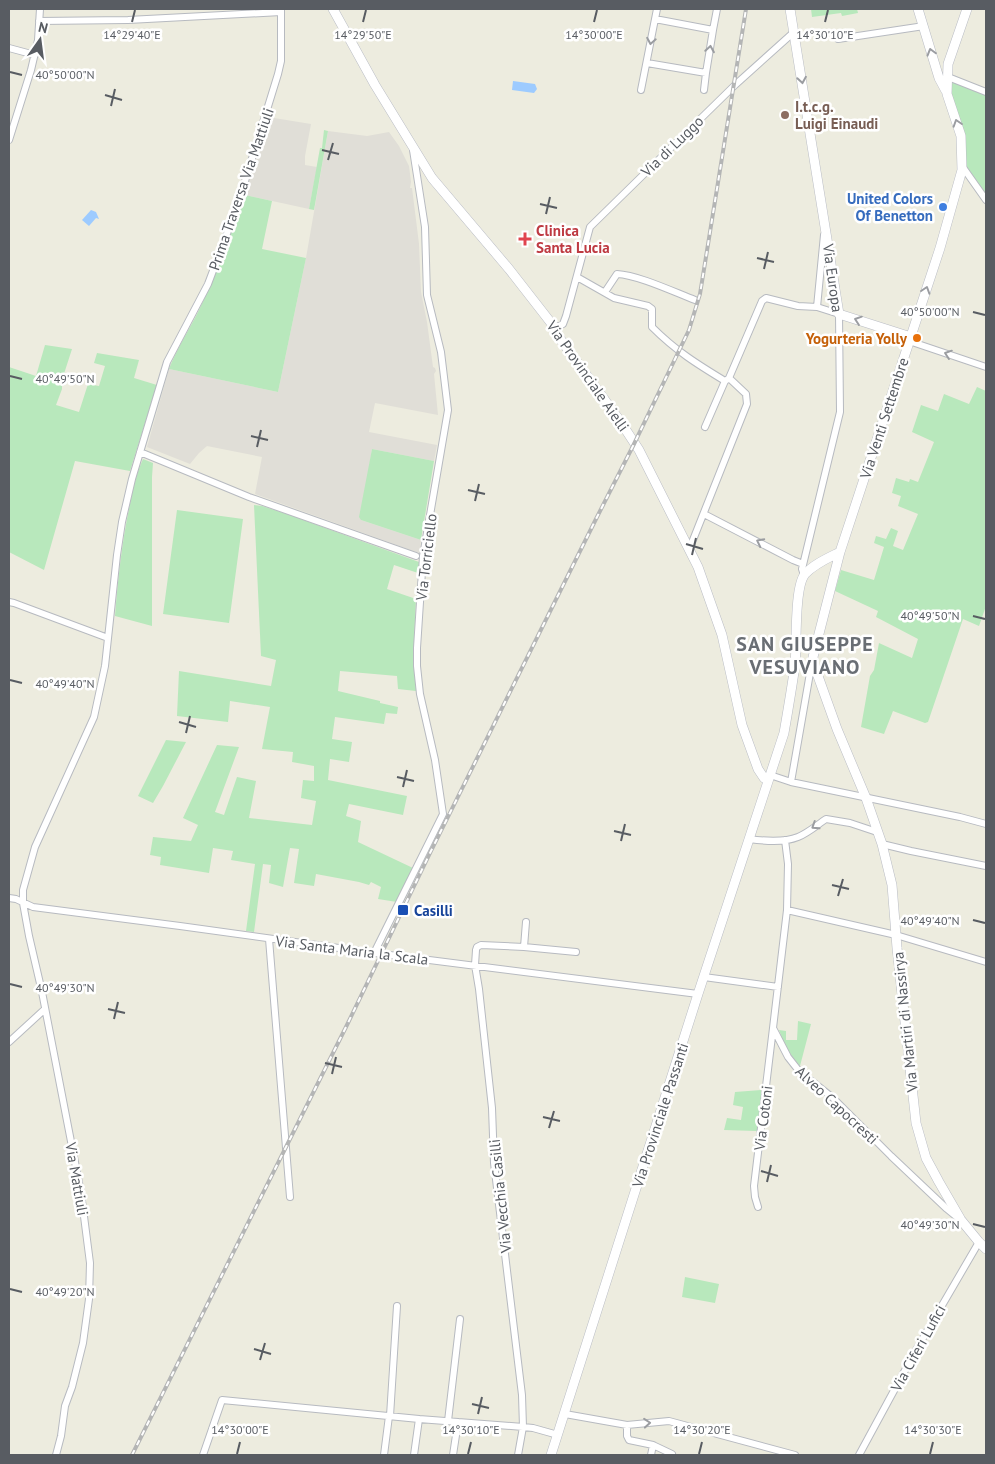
<svg xmlns="http://www.w3.org/2000/svg" width="995" height="1464" font-family="'PT Sans',sans-serif">
	<style>
		.industrial { fill: #e0ded7 }
		.green { fill: #b8e8bc }
		.water { fill: #9dcbff }
		.lines { fill: none; stroke-linecap: round; stroke-linejoin: round }
		.street-casing { stroke: #b7bac0; stroke-width: 8 }
		.secondary-casing { stroke: #babdc5; stroke-width: 10 }
		.street { stroke: #fff; stroke-width: 6 }
		.secondary { stroke: #fff; stroke-width: 9 }
		.rail-casing { stroke: #b4b5b5; stroke-width: 4 }
		.rail { stroke: #fff; stroke-width: 2; stroke-dasharray: 5.5; stroke-linecap: butt }
		.oneway { stroke: #9b9da1 }
		.ticks { fill: none; stroke: #585c62; stroke-width: 2 }
		.education-dot { fill: #8d6e63; stroke: #fff; stroke-width: 2 }
		.shop-dot { fill: #3f7fe0; stroke: #fff; stroke-width: 2 }
		.health-dot { fill: #e0444e; stroke: #fff; stroke-width: 2 }
		.food-dot { fill: #e8710a; stroke: #fff; stroke-width: 2 }
		.transit-dot { fill: #1a4fb4; stroke: #fff; stroke-width: 2 }
		.labels { text-anchor: middle; dominant-baseline: central; stroke-width: 5; stroke-linejoin: round; paint-order: stroke }
		.education-label { font-size: 15px; font-weight: bold; fill: #785e54; stroke: #fff; text-anchor: start }
		.street-label { font-size: 15px; fill: #585c62; stroke: #fff }
		.shop-label { font-size: 15px; font-weight: bold; fill: #366cbe; stroke: #fff; text-anchor: end }
		.health-label { font-size: 15px; font-weight: bold; fill: #be3a42; stroke: #fff; text-anchor: start }
		.food-label { font-size: 15px; font-weight: bold; fill: #c56008; stroke: #fff; text-anchor: end }
		.transit-label { font-size: 15px; font-weight: bold; fill: #164399; stroke: #fff; text-anchor: start }
		.district-label { font-size: 20px; font-weight: bold; letter-spacing: 1px; fill: #696e74; stroke: #fff }
		.ticks-label { font-size: 12px; text-anchor: middle; fill: #585c62; stroke: #fff; stroke-width: 5; stroke-linejoin: round; paint-order: stroke }
	</style>
	<rect width="100%" height="100%" fill="#edecdf"/>
	<!-- industrial -->
	<path class="industrial" d="M268 117 311 124 305 156V165L317 167 309 209 245 195Z
		M328 131 367 136 389 132 399 146 409 166 411 182 410 188H412L419 244 421 292 427 322 433 367 435 368 436 371 434 374 438 415 375 403 369 432 437 445 434 461 372 449 361 520 421 540 419 553 255 494 262 457 207 446 199 453 190 464 147 447 169 369 278 392 306 258Z"/>
	<!-- green -->
	<path class="green" d="M811 9H857L858 13 842 16 841 13 812 17Z
		M950 80 986 94V195L965 164 950 95Z
		M324 130 328 131 314 210 309 209 320 148H322Z
		M245 195 272 201 262 249 306 258 278 392 169 369C177 348 189 330 199 310 217 273 231 234 245 195Z
		M45 345 72 349 62 380V389L56 405 79 412 88 384 99 386 105 366 94 363 97 353 139 360 134 378 157 385 130 471 75 461 44 570 9 552V367L36 376Z
		M977 387 986 391V606L979 626 963 619 928 722 925 723 893 711 884 734 861 727 870 676 874 670 879 643 912 658 918 639 876 617 878 611 835 591 841 570 874 580 884 547 874 543 876 536 886 539 891 528 898 531 893 546 903 550 918 514 898 506 901 496 892 493 896 478 909 482 910 479 918 482 934 442 912 432 921 405 938 411 944 394 969 404Z
		M372 449 434 461 421 540 361 520 359 517Z
		M143 459 153 463 152 477V626L115 616C118 578 122 541 130 504 133 489 136 474 143 459Z
		M254 505 262 506 287 514 419 562 418 573 394 565 387 589 416 599 414 642 416 691 398 689 397 676 340 671 338 691 380 701V703L398 707 397 714 386 713 384 724 335 717 332 739 352 742 349 762 330 759 328 780 407 796 403 815 349 804 346 816 361 821 358 842 413 868 397 902 378 899 381 887 371 882 369 885 359 882 316 874 314 886 294 883 299 849 290 848 283 887 269 883 271 865 263 864 254 932 246 931 255 864 231 860 233 851 213 848 209 873 160 865 161 857 150 855 153 837 191 841 198 825 183 818 217 745 239 747 215 812 224 815 237 777 256 781 249 818 312 825 316 801 301 798 303 780 314 781V766L292 762 293 752 262 749 270 707 230 701 228 722 177 716 179 671 271 686 276 660 261 656Z
		M177 510 243 519 229 623 163 614Z
		M166 740 186 742 163 786 153 803 138 796Z
		M798 1021 811 1024 800 1066C790 1055 784 1044 779 1030L786 1031V1040H797Z
		M761 1090V1096H763L760 1129 756 1131 724 1130 727 1118 741 1120 743 1107 733 1105 735 1092Z
		M685 1277 719 1284 715 1303 682 1297Z"/>
	<!-- water -->
	<path class="water" d="M513 81 535 84 537 89 534 93 512 90Z
		M91 210 96 212 99 219 96 218 89 226 82 220Z"/>
	<g class="lines">
		<!-- street casing -->
		<g class="street-casing">
			<path id="street" d="M657 9 655 19 713 30 717 9
				M39 21 128 20 281 12
				M838 39 924 26
				M9 48 35 55
				M647 63 706 73 713 30
				M948 77 986 92
				M641 90 655 19
				M704 90 706 73
				M9 140 31 70 38 40 40 9
				M962 166 986 200
				M577 277 614 298 648 306 652 309V327C676 351 697 364 725 381
				M605 292 617 274C638 275 674 292 695 300
				M817 307 824 235
				M555 328 563 324 566 316 590 227 735 85 794 32
				M909 341 986 367
				M705 427 725 381 728 379
				M140 452 249 497 416 556
				M704 514 793 560 803 564
				M689 550 747 404 746 394 729 378 762 301 766 298 798 306 817 307 839 314 840 412 802 569 804 575
				M9 602 14 603 108 638
				M770 775 791 782 960 817 986 824
				M791 782 810 673 814 665
				M749 839C764 841 783 843 798 837 808 833 817 825 826 819L850 823 877 832
				M785 840 788 864 787 910 773 1028 788 1057 799 1071 833 1098 891 1156 947 1209 958 1218
				M882 844 911 851 986 866
				M9 898 16 899 33 907 180 926 382 954 698 994
				M787 910 896 935 986 962
				M269 939 290 1197
				M524 947 526 922
				M374 953 443 814 435 760 420 694 417 666V648L423 556 448 410 441 352 427 295 425 227 413 150
				M704 977 778 987
				M9 1042 45 1009
				M758 1207 755 1197 754 1186 773 1028
				M565 1414 627 1425 669 1421 795 1455
				M390 1416 397 1306
				M448 1421 460 1319
				M627 1425V1436L629 1440 653 1445 651 1455
				M653 1445 672 1454
				M56 1455 61 1436 65 1406 72 1387 83 1343 89 1299 90 1263 81 1193 42 992 29 936 23 903V890L35 847 94 717 105 666 117 555 122 522 132 479 167 362 208 284 237 207 278 74 281 61V9
				M203 1455 222 1400 419 1419 523 1427 533 1428 558 1435
				M384 1455 389 1416
				M414 1455 419 1419
				M453 1455 458 1422
				M518 1455 523 1427 522 1395 494 1163 492 1108 479 989 475 965 476 950 477 947 481 945 524 947 576 952
				M859 1455 916 1350 979 1242"/>
		</g>
		<!-- secondary casing -->
		<g class="secondary-casing">
			<path id="secondary" d="M333 9 375 85 432 178 509 269 555 328 558 336 620 421 639 450 698 567 722 635 742 725 758 769 764 778 768 780
				M790 9 839 314 911 337
				M918 9 939 78 946 91
				M967 9 948 64 947 94 961 136 962 170 940 248 840 552 813 657 814 665 837 729 866 798 882 844 892 885 897 948 916 1123 926 1158 939 1182 961 1220 979 1242 986 1249
				M551 1455 698 994 784 733C788 710 792 687 795 665 797 645 794 587 805 574 814 564 828 558 840 552"/>
		</g>
		<!-- street -->
		<use href="#street" class="street"/>
		<!-- secondary -->
		<use href="#secondary" class="secondary"/>
		<!-- rail casing -->
		<g class="rail-casing">
			<path id="rail" d="M132 1455 346 1027 431 851 596 519 634 444 689 330 700 294 746 9"/>
		</g>
		<!-- rail -->
		<use href="#rail" class="rail"/>
	</g>
	<!-- one-way arrows -->
	<defs><path id="oneway-chevron" d="M-2-3.5L2.5 0L-2 3.5" fill="none" stroke-width="1.6" stroke-linecap="round" stroke-linejoin="round" transform="scale(1.25)"/></defs>
	<g class="oneway">
		<use href="#oneway-chevron" transform="translate(651 41) rotate(100)"/>
		<use href="#oneway-chevron" transform="translate(710 49) rotate(-81)"/>
		<use href="#oneway-chevron" transform="translate(931 52) rotate(-106)"/>
		<use href="#oneway-chevron" transform="translate(802 80) rotate(81)"/>
		<use href="#oneway-chevron" transform="translate(957 123) rotate(-108)"/>
		<use href="#oneway-chevron" transform="translate(926 290) rotate(-72)"/>
		<use href="#oneway-chevron" transform="translate(858 320) rotate(-161)"/>
		<use href="#oneway-chevron" transform="translate(948 354) rotate(-161)"/>
		<use href="#oneway-chevron" transform="translate(760 542) rotate(-153)"/>
		<use href="#oneway-chevron" transform="translate(815 826) rotate(147)"/>
		<use href="#oneway-chevron" transform="translate(647 1423) rotate(-5)"/>
	</g>
	<!-- ticks -->
	<path class="ticks" d="M132 22 135 10M363 22 366 10M594 22 597 10M825 22 828 10M10 72 22 75M105 95 122 100M111 106 115 89M322 150 339 154M328 160 333 143M540 204 557 208M546 214 550 197M757 258 774 262M764 269 768 252M973 312 985 315M10 376 22 379M251 436 268 440M257 447 261 430M468 490 485 494M475 501 479 484M686 544 703 549M692 555 696 538M973 616 985 619M10 680 22 683M179 722 196 727M186 733 190 716M397 777 414 781M403 787 407 770M614 831 631 835M621 841 625 824M832 885 849 889M838 896 843 879M973 920 985 923M10 984 22 987M108 1009 125 1013M114 1019 118 1002M325 1063 342 1067M332 1074 336 1057M543 1117 560 1121M549 1128 554 1111M761 1171 778 1176M767 1182 771 1165M973 1224 985 1227M10 1289 22 1292M254 1349 271 1354M260 1360 265 1343M472 1404 489 1408M478 1414 482 1397M237 1454 240 1442M468 1454 471 1442M699 1454 702 1442M930 1454 933 1442"/>
	<!-- markers -->
	<circle class="education-dot" cx="785" cy="115" r="5"/>
	<circle class="shop-dot" cx="943" cy="207" r="5"/>
	<path class="health-dot" d="M522.5 231.5h5v5h5v5h-5v5h-5v-5h-5v-5h5z"/>
	<circle class="food-dot" cx="917" cy="338" r="5"/>
	<rect class="transit-dot" x="397" y="904" width="12" height="12" rx="2.5"/>
	<g class="labels">
		<!-- education labels -->
		<g class="education-label">
			<text x="795" y="106">I.t.c.g.<tspan x="795" dy="17">Luigi Einaudi</tspan></text>
		</g>
		<!-- street labels -->
		<g class="street-label">
			<text transform="translate(672 146) rotate(-44)">Via di Luggo</text>
			<text transform="translate(241 189) rotate(-71)">Prima Traversa Via Mattiuli</text>
			<text transform="translate(833 278) rotate(82)">Via Europa</text>
			<text transform="translate(588 376) rotate(55)">Via Provinciale Aielli</text>
			<text transform="translate(884 418) rotate(-72)">Via Venti Settembre</text>
			<text transform="translate(426 557) rotate(-83)">Via Torriciello</text>
			<text transform="translate(352 950) rotate(7)">Via Santa Maria la Scala</text>
			<text transform="translate(905 1022) rotate(-96)">Via Martiri di Nassirya</text>
			<text transform="translate(837 1105) rotate(43)">Alveo Capocresti</text>
			<text transform="translate(660 1115) rotate(-72)">Via Provinciale Passanti</text>
			<text transform="translate(763 1118) rotate(-83)">Via Cotoni</text>
			<text transform="translate(77 1179) rotate(80)">Via Mattiuli</text>
			<text transform="translate(500 1196) rotate(-96)">Via Vecchia Casilli</text>
			<text transform="translate(918 1348) rotate(-61)">Via Ciferi Lufici</text>
		</g>
		<!-- shop labels -->
		<g class="shop-label">
			<text x="933" y="198">United Colors<tspan x="933" dy="17">Of Benetton</tspan></text>
		</g>
		<!-- health labels -->
		<g class="health-label">
			<text x="536" y="230">Clinica<tspan x="536" dy="17">Santa Lucia</tspan></text>
		</g>
		<!-- food labels -->
		<g class="food-label">
			<text x="907" y="338">Yogurteria Yolly</text>
		</g>
		<!-- transit labels -->
		<g class="transit-label">
			<text x="414" y="910">Casilli</text>
		</g>
		<!-- district labels -->
		<g class="district-label">
			<text x="805" y="644">SAN GIUSEPPE<tspan x="805" dy="23">VESUVIANO</tspan></text>
		</g>
	</g>
	<g class="ticks-label">
		<text x="594" y="39">14°30'00"E</text>
		<text x="825" y="39">14°30'10"E</text>
		<text x="132" y="39">14°29'40"E</text>
		<text x="363" y="39">14°29'50"E</text>
		<text x="65" y="79">40°50'00"N</text>
		<text x="930" y="316">40°50'00"N</text>
		<text x="65" y="383">40°49'50"N</text>
		<text x="930" y="620">40°49'50"N</text>
		<text x="65" y="688">40°49'40"N</text>
		<text x="930" y="925">40°49'40"N</text>
		<text x="65" y="992">40°49'30"N</text>
		<text x="930" y="1229">40°49'30"N</text>
		<text x="65" y="1296">40°49'20"N</text>
		<text x="240" y="1434">14°30'00"E</text>
		<text x="471" y="1434">14°30'10"E</text>
		<text x="702" y="1434">14°30'20"E</text>
		<text x="933" y="1434">14°30'30"E</text>
	</g>
	<!-- border -->
	<rect width="995" height="1464" fill="none" stroke="#585c62" stroke-width="20"/>
	<!-- north arrow -->
	<g transform="translate(40 40) rotate(14)" stroke="#ffffff" stroke-width="4" paint-order="stroke">
	<path d="M0-4L9 19L0 12L-9 19Z" fill="#585c62"/>
	<text y="-8" font-size="14" font-weight="bold" text-anchor="middle" fill="#585c62">N</text>
	</g>
</svg>
